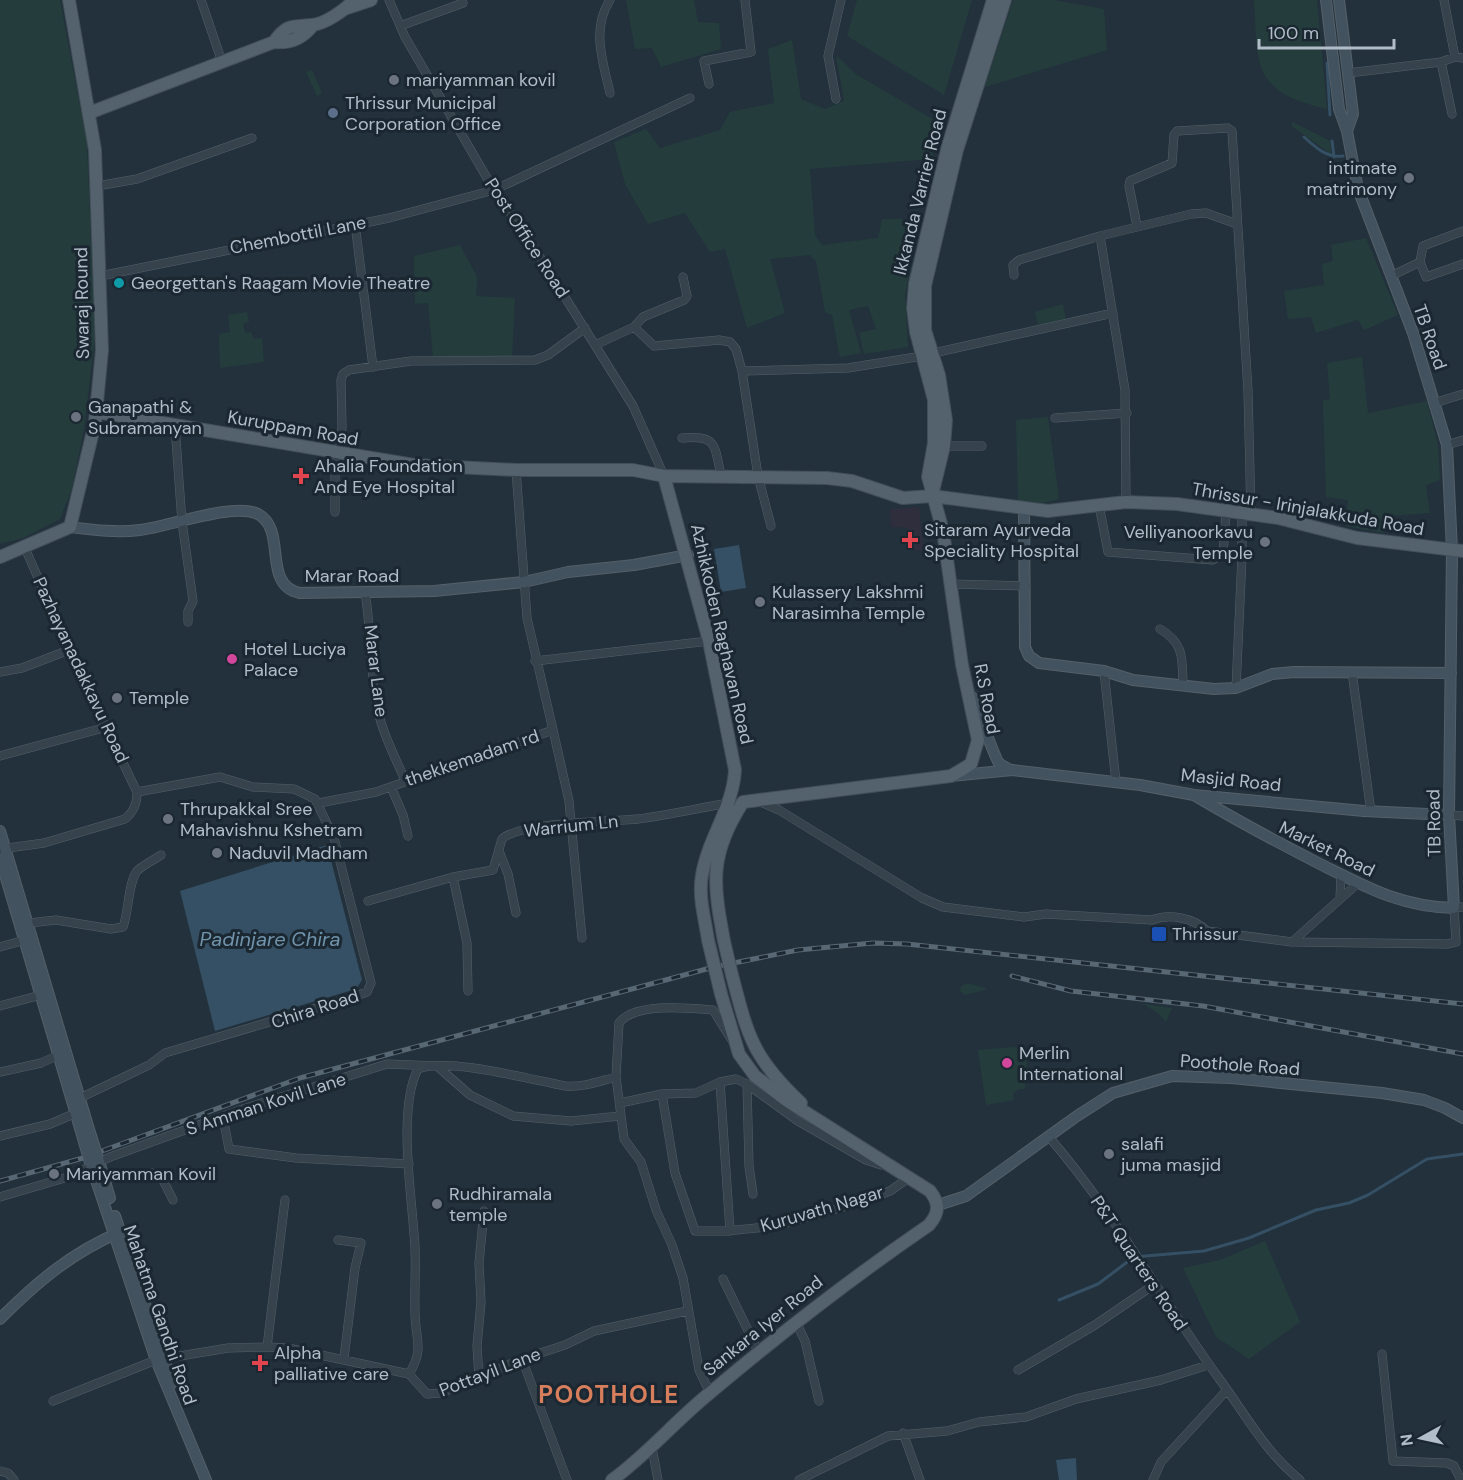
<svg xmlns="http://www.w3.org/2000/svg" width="1463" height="1480" font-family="'DM Sans',sans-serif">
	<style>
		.medical { fill: #2e2e3d }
		.green { fill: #243d3c }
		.water { fill: #355064 }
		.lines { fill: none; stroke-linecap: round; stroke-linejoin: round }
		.stream { stroke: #355064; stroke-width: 3 }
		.street-casing { stroke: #54606a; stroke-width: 9 }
		.secondary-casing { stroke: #54606a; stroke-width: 12 }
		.primary-casing { stroke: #424e58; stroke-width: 14 }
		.street { stroke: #36424c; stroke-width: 8 }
		.secondary { stroke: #43525f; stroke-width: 10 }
		.primary { stroke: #53626c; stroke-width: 12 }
		.rail-casing { stroke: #576773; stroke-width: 5 }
		.rail { stroke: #1b2731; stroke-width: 3; stroke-dasharray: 9; stroke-linecap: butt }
		.secondary-bridge-casing { stroke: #54606a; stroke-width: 12; stroke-linecap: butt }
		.primary-bridge-casing { stroke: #424e58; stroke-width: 14; stroke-linecap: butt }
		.secondary-bridge { stroke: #43525f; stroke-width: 10 }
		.primary-bridge { stroke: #53626c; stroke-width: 12 }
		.worship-dot { fill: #6b7280; stroke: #1b2731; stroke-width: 2 }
		.service-dot { fill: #5c6f8a; stroke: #1b2731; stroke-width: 2 }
		.culture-dot { fill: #0f9aa8; stroke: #1b2731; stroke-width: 2 }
		.health-dot { fill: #e0444e; stroke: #1b2731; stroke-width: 2 }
		.hotel-dot { fill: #d1479c; stroke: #1b2731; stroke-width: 2 }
		.transit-dot { fill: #1a4fb4; stroke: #1b2731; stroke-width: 2 }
		.labels { text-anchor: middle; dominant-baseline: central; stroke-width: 6; stroke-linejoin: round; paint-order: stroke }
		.poi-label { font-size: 18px; fill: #b1bdc8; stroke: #1b2731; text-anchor: start }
		.street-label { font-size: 18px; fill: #b1bdc8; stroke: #1b2731 }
		.water-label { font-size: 20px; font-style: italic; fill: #7094ac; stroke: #1b2731 }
		.district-label { font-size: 24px; font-weight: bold; letter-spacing: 1.5px; fill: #d77e5d; stroke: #1b2731 }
	</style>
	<rect width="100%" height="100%" fill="#22313c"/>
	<!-- medical -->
	<path class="medical" d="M919 507 924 550H911L908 528 891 527 890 509Z"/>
	<!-- green -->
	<path class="green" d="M0 0H60L87 144 95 336 84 429 72 488 60 519 23 538 0 544Z
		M626 0H694L698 22 719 23 721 49 661 67 652 48 635 49Z
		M857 0H972L944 95 847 36Z
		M1013 0H1054L1104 9 1107 50 985 87Z
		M1254 0H1317L1327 109C1252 91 1258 68 1254 0Z
		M792 40 801 99 825 109 844 101 836 55 854 73 939 123 931 159 810 169 815 235 822 245 878 238 882 219H909L921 215 905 295 908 347 864 354 859 333 876 329 868 306 849 310 861 353 840 357 832 315 825 312 816 261 810 255 770 259 785 313 747 328 725 249 710 252 685 213 648 224 625 184 614 142 646 129 660 148 720 130 730 112 774 103 768 49Z
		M312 70 322 93 317 96 306 72Z
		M1291 121 1330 141 1331 154 1293 127Z
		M1366 238 1398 315 1364 330 1358 320 1316 333 1311 317 1288 319 1284 291 1324 285 1322 264 1333 261 1331 245Z
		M460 245 477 277 476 296 515 298 512 356 433 357 428 303 415 304 414 256Z
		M1063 304 1066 319 1038 325 1035 312Z
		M247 312 249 322 243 324 245 333 251 332 254 339 262 338 264 362 220 368 219 334 230 332 228 315Z
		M1362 357 1368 413 1427 401 1438 445 1440 480 1426 485 1430 513 1386 516 1384 533 1346 526 1348 500 1326 497 1323 400 1330 399 1327 363Z
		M1048 417 1059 499 1042 503 1018 501 1016 420Z
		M968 983 988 989 965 995 960 991 961 986Z
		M1143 1004 1172 1008 1166 1022 1158 1013Z
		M1016 1047 1021 1053 1027 1054 1025 1089H1019L1013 1094 1014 1100 986 1105 978 1050Z
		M1265 1241 1300 1322 1249 1359 1216 1337 1183 1268 1220 1260Z"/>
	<!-- water -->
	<path class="water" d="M739 545 746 588 721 592 714 549Z
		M327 845 362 980 356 989 215 1031 180 891Z
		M1076 1458 1077 1480H1059L1056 1460Z"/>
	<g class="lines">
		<!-- stream -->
		<path class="stream" d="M1327 63 1330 115
			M1304 137C1316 148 1327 158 1343 156
			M1332 141 1334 157
			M1059 1300 1098 1284 1134 1257 1204 1251 1249 1238 1316 1210 1349 1203 1368 1195 1427 1159 1463 1154"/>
		<!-- street casing -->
		<g class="street-casing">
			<path id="street" d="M201 0 222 62
				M389 0 405 37 494 190 528 238 633 406 664 476
				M610 0C591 29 603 62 610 93
				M1444 0 1455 57 1463 58
				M400 26 463 3
				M1441 62 1452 114
				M1348 73 1441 62 1455 57
				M709 84 704 61 751 52 745 0
				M836 99 828 56 841 0
				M97 186 137 179 252 138
				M355 224 373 367
				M1137 226 1129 186 1130 181 1172 163 1174 135 1177 131 1228 128 1232 131 1248 391 1251 515
				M1463 231 1423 246 1420 262 1426 277 1463 264
				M1014 275 1013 265 1019 260 1100 236
				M100 276 389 218 494 190 690 98
				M1391 276 1420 262
				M634 327 643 317 684 300 687 296 683 277
				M595 345 634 327 654 346 719 340 730 342 736 349 742 371 758 476 771 526
				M742 371 848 368 916 357 1113 313
				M1434 403 1463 394
				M1055 418 1127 413
				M175 426 182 522 193 601 188 611V622
				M682 438C717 435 714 444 721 475
				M1447 445 1463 440
				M944 446H982
				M339 454 342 427 341 380 343 374 349 370 411 361 535 360 548 355 585 328
				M1126 502 1125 390 1100 236 1191 214 1206 213 1237 224
				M1099 505 1108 552 1213 560 1223 554 1226 512
				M335 512V453
				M950 584 1026 586
				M365 593C371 627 370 662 375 696 379 726 393 753 405 780
				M1160 629C1185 644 1182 659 1183 685
				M535 661 709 641
				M1104 671 1116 782
				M0 672 22 668 69 650
				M1352 672 1371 812
				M1236 688 1242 557V514
				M553 730 569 801 582 938
				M0 756 107 727
				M391 787 403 815 408 836
				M758 801 779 810 922 898 943 907 1024 917 1046 914 1152 920C1169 913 1194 918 1207 931L1292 942 1447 944 1456 942 1454 908 1463 907
				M319 803 376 792 553 730 527 618 516 470
				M1449 815 1463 816
				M1 849 44 843 125 819C134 811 137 804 137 792L79 672 25 548
				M499 851 508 874 516 913
				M453 877 467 943 468 991
				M1340 899 1341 875
				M368 901 453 877 493 870 502 839C520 822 610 822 638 819 669 815 699 808 729 803
				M29 923 56 920 111 929 123 927C129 911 128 883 137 871 143 865 154 860 161 855
				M1292 942 1357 884
				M0 947 25 940
				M0 1006 41 995
				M0 1072 41 1063 61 1054
				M616 1077 619 1023C635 1002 689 1008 713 1010L731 1039
				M720 1082 730 1231
				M747 1084 749 1166 753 1194
				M662 1094 675 1173 695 1231H726L777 1226 861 1202 890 1191 910 1177
				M80 1098 149 1065 165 1053 350 998 367 992 371 983 334 838 315 799 294 789 253 787 220 777 137 792
				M620 1103 662 1094 696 1093 720 1082 736 1079 747 1084 798 1121 866 1160 881 1165
				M223 1117 229 1149 296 1158 409 1164
				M0 1136 50 1124 76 1113
				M1049 1137C1113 1211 1161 1298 1218 1377 1244 1412 1265 1452 1300 1480
				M104 1179 152 1173 163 1180 173 1200
				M0 1197 68 1177 110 1157 243 1109 387 1064 437 1066 470 1095 513 1116 571 1121 620 1116
				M338 1240 361 1243 355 1268 344 1358
				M723 1279 759 1353
				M797 1324 805 1341 819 1401
				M267 1347 285 1200
				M1382 1354 1393 1461 1447 1463 1454 1466 1461 1480
				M522 1359 567 1480
				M1018 1370 1095 1325 1155 1284
				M409 1374C425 1348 415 1340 415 1312 414 1286 417 1260 414 1234 411 1191 398 1107 418 1069 448 1057 532 1080 565 1086 582 1088 600 1081 616 1077L624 1139 641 1162 656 1210 672 1245 683 1278 699 1370 710 1393
				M479 1378 477 1346 481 1302 479 1263 484 1211
				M53 1401 156 1360 228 1348 267 1347 288 1348 409 1374 427 1394 441 1393 522 1359 565 1345 594 1331 687 1311
				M903 1433 920 1480
				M652 1448 658 1480
				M0 1471 8 1473 14 1480
				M799 1480 888 1436 947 1431 979 1422 1026 1417 1076 1399 1161 1380 1208 1365
				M1153 1480 1161 1462 1226 1391"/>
		</g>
		<!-- secondary casing -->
		<g class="secondary-casing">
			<path id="secondary" d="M1339 0 1353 114 1347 131
				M1024 508 1025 647 1029 656 1039 663 1104 671 1133 680 1214 689 1236 688 1272 674 1294 672 1451 673
				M70 527C94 530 116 533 140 530 168 527 233 502 258 514 288 530 261 585 300 593L434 591 524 582 568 572 634 565 688 555
				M972 697C977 707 995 759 999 763 1002 766 1007 768 1011 770
				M951 776 1012 770 1140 785 1194 795 1364 811 1449 815
				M1194 795C1236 820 1277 842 1320 864 1366 887 1401 907 1454 908L1449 815 1452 550 1447 445 1413 333 1358 189 1347 131 1339 109 1326 0
				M0 831 88 1126
				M0 858 80 1128
				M98 1158 110 1198
				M89 1159 156 1360 206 1480
				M938 1205 966 1196 1077 1116 1113 1093 1172 1076 1231 1078 1382 1093 1424 1100 1445 1108 1463 1118
				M115 1216 172 1383
				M0 1319C37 1282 71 1253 120 1232"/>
		</g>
		<!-- primary casing -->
		<g class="primary-casing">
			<path id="primary" d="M347 8 371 0
				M274 42C291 44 303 38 313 25
				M89 113 274 42C287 23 293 27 312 25 325 24 345 10 354 0
				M97 412 414 465 516 470H633L664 476 827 478 852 481 903 498 932 496 1048 511 1126 502 1177 504 1278 518 1357 538 1463 551
				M664 476 709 641 735 770C733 808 708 838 702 875 698 896 705 919 708 940
				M933 491 944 446 946 420 939 375 925 330V286L957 150 1005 0
				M0 557 70 527 95 423 102 350 95 150 69 0
				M724 941C713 882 709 855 743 802L951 776 971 764 978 740 962 665 943 531 928 477 934 443V400L916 332 913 308 915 284 948 146 993 0
				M732 975C748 1037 753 1058 801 1103
				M612 1480C648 1454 676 1420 711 1392 781 1333 853 1277 929 1225 939 1213 940 1204 930 1191L786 1100 755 1076 739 1054 721 994"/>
		</g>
		<!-- street -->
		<use href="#street" class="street"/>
		<!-- secondary -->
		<use href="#secondary" class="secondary"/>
		<!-- primary -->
		<use href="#primary" class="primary"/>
		<!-- rail casing -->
		<g class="rail-casing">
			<path id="rail" d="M1012 976 1071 991 1203 1006 1463 1054
				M0 1181 83 1158 300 1078 714 967 798 950 873 943 907 944 1463 1004"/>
		</g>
		<!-- rail -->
		<use href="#rail" class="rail"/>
		<!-- secondary-bridge casing -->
		<g class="secondary-bridge-casing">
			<path id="secondary-bridge" d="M88 1126 98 1158
				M80 1128 89 1159"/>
		</g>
		<!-- primary-bridge casing -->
		<g class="primary-bridge-casing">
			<path id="primary-bridge" d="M708 940 721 994
				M724 941 732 975"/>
		</g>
		<!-- secondary-bridge -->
		<use href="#secondary-bridge" class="secondary-bridge"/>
		<!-- primary-bridge -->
		<use href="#primary-bridge" class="primary-bridge"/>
	</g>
	<!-- markers -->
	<g class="worship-dot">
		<circle cx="394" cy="80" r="6"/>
		<circle cx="1409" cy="178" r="6"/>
		<circle cx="76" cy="417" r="6"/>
		<circle cx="1265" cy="542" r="6"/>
		<circle cx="760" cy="602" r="6"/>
		<circle cx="117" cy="698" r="6"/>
		<circle cx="168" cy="819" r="6"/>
		<circle cx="217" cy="853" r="6"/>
		<circle cx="1109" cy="1154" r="6"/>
		<circle cx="54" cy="1174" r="6"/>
		<circle cx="437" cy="1204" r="6"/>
	</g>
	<circle class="service-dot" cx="333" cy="113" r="6"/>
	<circle class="culture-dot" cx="119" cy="283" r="6"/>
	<g class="health-dot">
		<path d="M298 467h6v6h6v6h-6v6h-6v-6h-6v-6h6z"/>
		<path d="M907 531h6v6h6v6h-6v6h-6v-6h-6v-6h6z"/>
		<path d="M257 1354h6v6h6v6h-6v6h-6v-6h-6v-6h6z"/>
	</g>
	<g class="hotel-dot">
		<circle cx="232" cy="659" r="6"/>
		<circle cx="1007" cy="1063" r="6"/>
	</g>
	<rect class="transit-dot" x="1151" y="926" width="16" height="16" rx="3"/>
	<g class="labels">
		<!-- poi labels -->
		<g class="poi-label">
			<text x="406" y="80">mariyamman kovil</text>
			<text x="345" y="103">Thrissur Municipal<tspan x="345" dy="21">Corporation Office</tspan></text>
			<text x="1397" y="168" text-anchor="end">intimate<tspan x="1397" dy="21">matrimony</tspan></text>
			<text x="131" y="283">Georgettan's Raagam Movie Theatre</text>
			<text x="88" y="407">Ganapathi &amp;<tspan x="88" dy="21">Subramanyan</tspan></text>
			<text x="314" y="466">Ahalia Foundation<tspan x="314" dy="21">And Eye Hospital</tspan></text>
			<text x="924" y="530">Sitaram Ayurveda<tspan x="924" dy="21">Speciality Hospital</tspan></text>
			<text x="1253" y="532" text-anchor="end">Velliyanoorkavu<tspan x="1253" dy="21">Temple</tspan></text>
			<text x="772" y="592">Kulassery Lakshmi<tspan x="772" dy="21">Narasimha Temple</tspan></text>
			<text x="244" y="649">Hotel Luciya<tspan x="244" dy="21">Palace</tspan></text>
			<text x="129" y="698">Temple</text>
			<text x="180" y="809">Thrupakkal Sree<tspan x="180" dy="21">Mahavishnu Kshetram</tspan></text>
			<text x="229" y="853">Naduvil Madham</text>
			<text x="1172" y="934">Thrissur</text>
			<text x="1019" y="1053">Merlin<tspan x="1019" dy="21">International</tspan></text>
			<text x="1121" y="1144">salafi<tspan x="1121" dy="21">juma masjid</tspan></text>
			<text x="66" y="1174">Mariyamman Kovil</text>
			<text x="449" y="1194">Rudhiramala<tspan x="449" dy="21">temple</tspan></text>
			<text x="274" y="1353">Alpha<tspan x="274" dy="21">palliative care</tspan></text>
		</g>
		<!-- street labels -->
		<g class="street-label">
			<text transform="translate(920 192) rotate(-76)">Ikkanda Varrier Road</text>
			<text transform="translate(298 235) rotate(-11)">Chembottil Lane</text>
			<text transform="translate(527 238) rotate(57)">Post Office Road</text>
			<text transform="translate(82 303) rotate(-91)">Swaraj Round</text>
			<text transform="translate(1430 337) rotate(71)">TB Road</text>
			<text transform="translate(293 428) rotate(10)">Kuruppam Road</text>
			<text transform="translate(1308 509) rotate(10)">Thrissur - Irinjalakkuda Road</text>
			<text x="352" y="576">Marar Road</text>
			<text transform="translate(722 634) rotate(77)">Azhikkoden Raghavan Road</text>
			<text transform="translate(81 670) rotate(65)">Pazhayanadakkavu Road</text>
			<text transform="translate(376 671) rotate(83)">Marar Lane</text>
			<text transform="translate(987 699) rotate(79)">R.S Road</text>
			<text transform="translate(472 758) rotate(-19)">thekkemadam rd</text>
			<text transform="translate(1231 780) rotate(6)">Masjid Road</text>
			<text transform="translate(1434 823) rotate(-91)">TB Road</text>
			<text transform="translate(571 826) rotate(-6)">Warrium Ln</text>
			<text transform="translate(1327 849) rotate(26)">Market Road</text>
			<text transform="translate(315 1009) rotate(-18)">Chira Road</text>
			<text transform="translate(1240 1065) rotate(4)">Poothole Road</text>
			<text transform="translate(266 1104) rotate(-18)">S Amman Kovil Lane</text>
			<text transform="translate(822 1209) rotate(-16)">Kuruvath Nagar</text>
			<text transform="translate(1139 1263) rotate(56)">P&amp;T Quarters Road</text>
			<text transform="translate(160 1315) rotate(71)">Mahatma Gandhi Road</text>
			<text transform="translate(763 1326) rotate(-39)">Sankara Iyer Road</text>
			<text transform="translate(490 1372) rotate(-21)">Pottayil Lane</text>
		</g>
		<!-- water labels -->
		<g class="water-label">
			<text x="270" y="939">Padinjare Chira</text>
		</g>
		<!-- district labels -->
		<g class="district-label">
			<text x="609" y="1394">POOTHOLE</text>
		</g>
	</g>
	<!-- north arrow -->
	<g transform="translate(1421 1438) rotate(262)" stroke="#1b2731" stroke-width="4.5" paint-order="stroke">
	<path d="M0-4.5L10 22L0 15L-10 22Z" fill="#b1bdc8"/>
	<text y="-9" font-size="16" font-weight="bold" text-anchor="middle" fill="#b1bdc8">N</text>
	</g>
	<!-- scale -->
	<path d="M1259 39v9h135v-9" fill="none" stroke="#b1bdc8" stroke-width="3"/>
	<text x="1268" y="39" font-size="18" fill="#b1bdc8" stroke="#1b2731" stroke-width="4.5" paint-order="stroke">100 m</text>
</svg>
